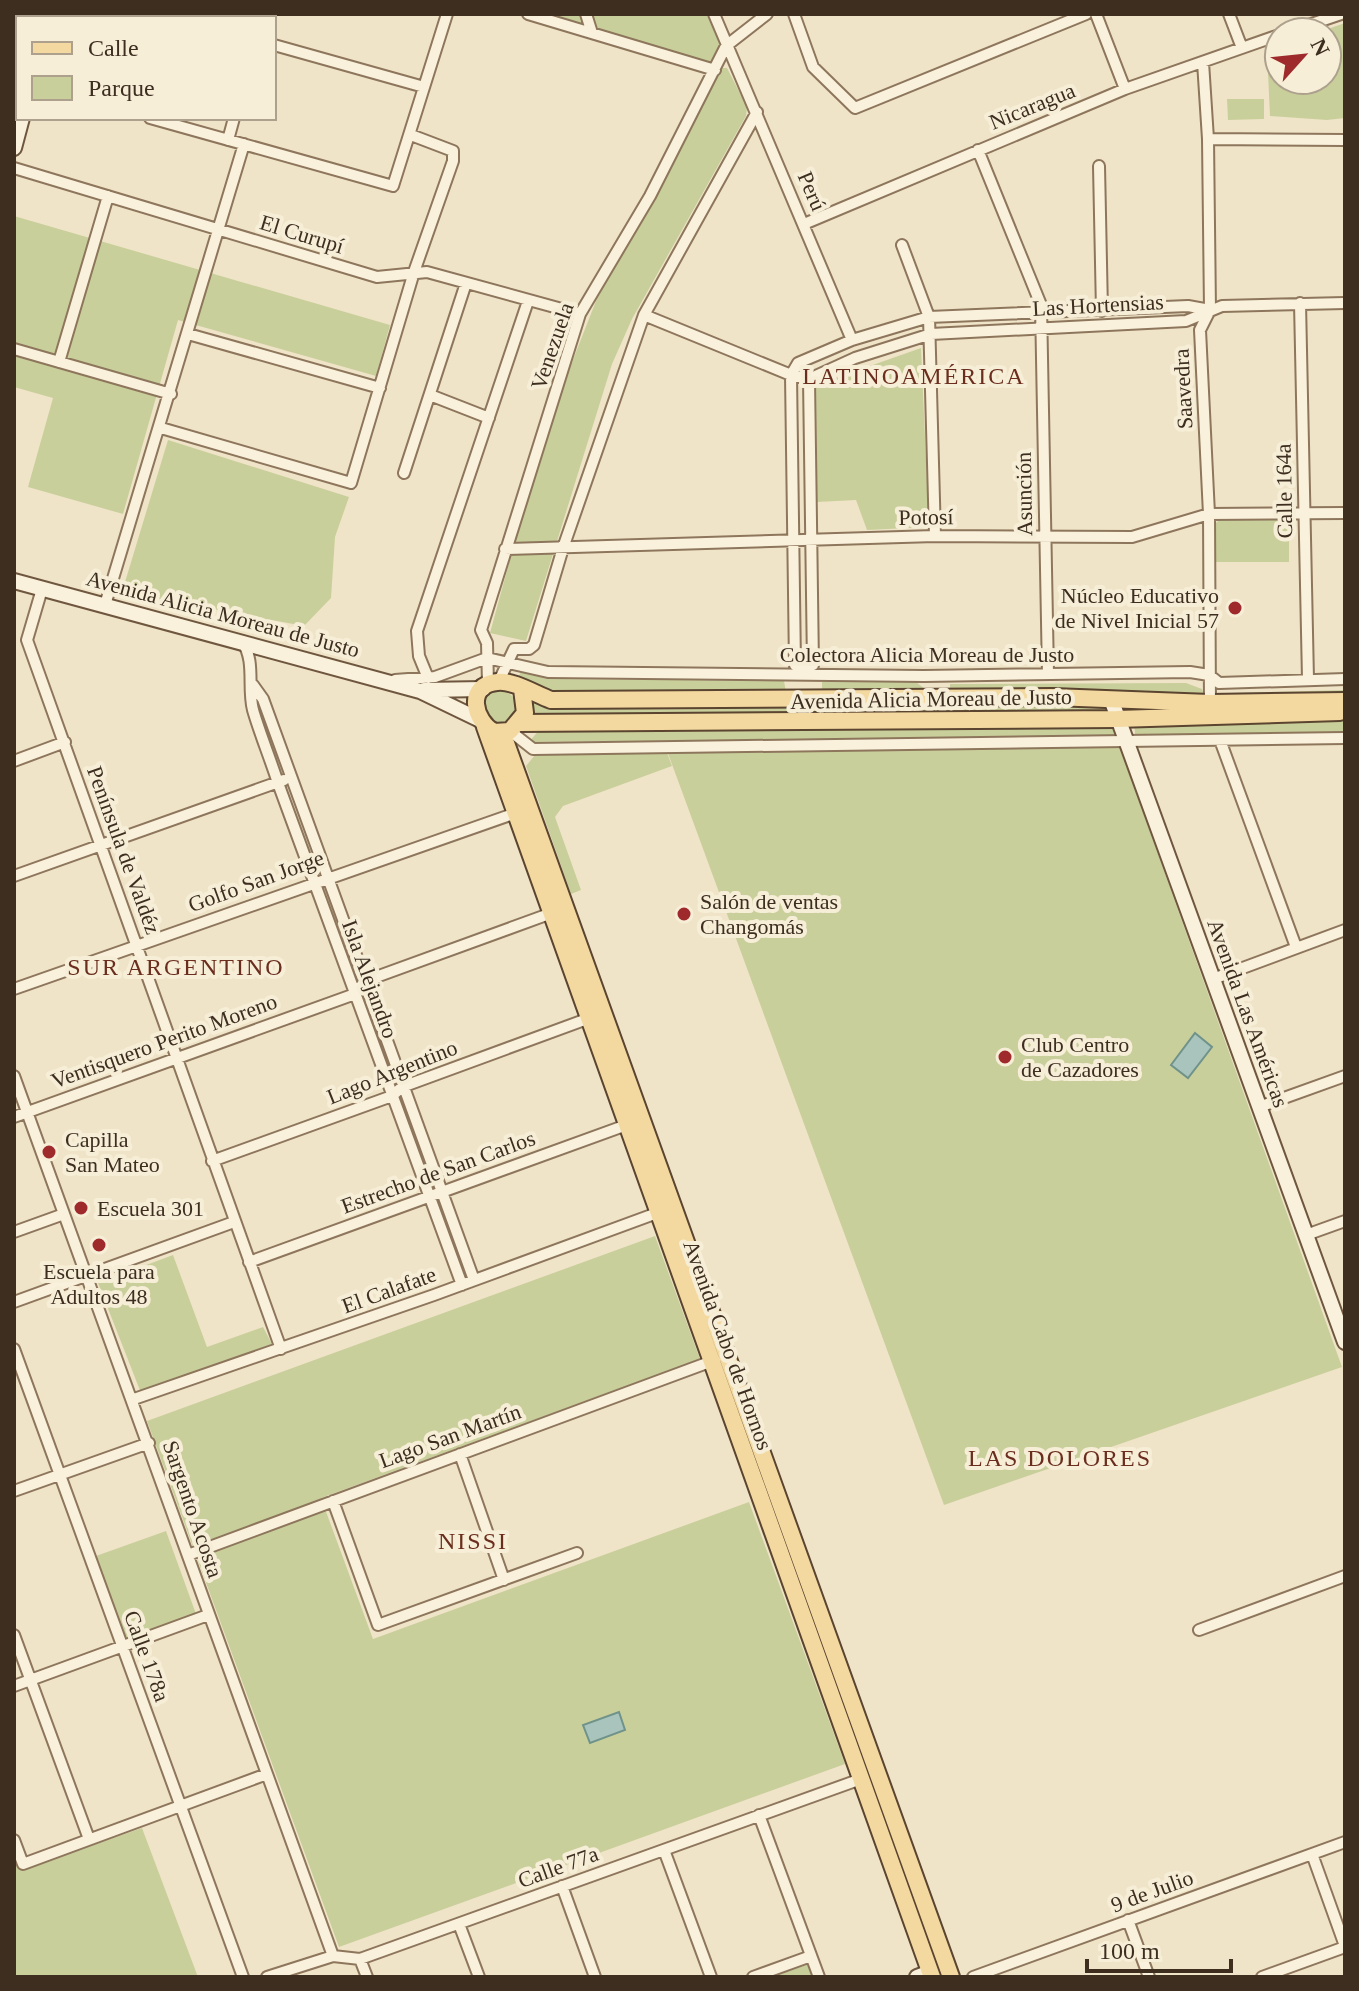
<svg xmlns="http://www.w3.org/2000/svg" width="1359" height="1991" font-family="'Times New Roman',serif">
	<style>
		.green { fill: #c9cf9b }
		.water { fill: #a9c4bc; stroke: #6f938a; stroke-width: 2 }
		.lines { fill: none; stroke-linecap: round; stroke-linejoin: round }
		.minor-casing { stroke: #8d765c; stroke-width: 14 }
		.secondary-casing { stroke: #6f573f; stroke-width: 18 }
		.primary-casing { stroke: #5b4430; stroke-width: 20 }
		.minor { stroke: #faf1dc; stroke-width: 10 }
		.secondary { stroke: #faf1dc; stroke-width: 14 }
		.primary { stroke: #f3d9a0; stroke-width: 16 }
		.poi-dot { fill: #9e2a2b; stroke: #f7eed8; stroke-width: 3 }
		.labels { text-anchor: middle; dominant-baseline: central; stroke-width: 8; stroke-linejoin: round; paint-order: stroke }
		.street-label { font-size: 22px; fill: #3d2e20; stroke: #f7eed8 }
		.poi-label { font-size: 22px; fill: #3d2e20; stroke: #f7eed8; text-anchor: start }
		.neighbourhood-label { font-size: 24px; letter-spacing: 2px; fill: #6b2e1e; stroke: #f7eed8 }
	</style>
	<rect width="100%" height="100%" fill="#f0e4c8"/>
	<!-- green -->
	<path class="green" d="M14 14H37L36 18H18V83L14 98Z
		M520 14H706L722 40 712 73Z
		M1345 23V118L1327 120 1270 116 1267 51 1279 47V80H1327V32H1319Z
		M720 68H727L747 107 746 116 632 319 612 364 526 641 490 633 545 431 596 301Z
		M1227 99H1264V119L1228 120Z
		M14 216 390 325 376 376 178 320 123 514 28 487 53 398 14 387Z
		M921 348 929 527 867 530 856 500 817 502 816 385Z
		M168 440 349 497 335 537 331 598 304 626 122 592Z
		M1221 518 1282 519 1289 527V562H1214V525Z
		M521 671 556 679 784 681 786 692 558 693 517 681Z
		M822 682H916L930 693 822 692Z
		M1186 683 1202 689 1205 699 1095 690 950 692V684Z
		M1345 690V697L1231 699 1230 693Z
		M483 708a17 17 0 1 1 34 0a17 17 0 1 1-34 0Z
		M530 698 1104 703 1105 715 533 717Z
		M1345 720V737L1136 742 1134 723Z
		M1114 722 1117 737 529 742 540 729Z
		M1117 740 1342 1367 944 1505 666 748Z
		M666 750 672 766 563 806 555 817 581 890 571 894 526 766 535 755Z
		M655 1236 700 1359 321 1498 373 1639 749 1502 845 1764 339 1947 147 1421Z
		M173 1255 207 1347 263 1327 272 1344 141 1393 98 1283Z
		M166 1531 196 1614 126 1639 96 1556Z
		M142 1828 198 1977H14V1848L22 1870Z
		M809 1964 814 1977H772Z"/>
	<!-- water -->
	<path class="water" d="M1195 1033 1212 1047 1188 1078 1171 1065Z
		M619 1712 625 1730 590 1743 583 1725Z"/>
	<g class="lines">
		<!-- minor casing -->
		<g class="minor-casing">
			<path id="minor" d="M162 14 176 18
				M528 14 715 70
				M586 14 592 33
				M714 14 852 340
				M794 14 813 67 855 108 1086 14
				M1096 14 1125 89
				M1229 14 1242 48
				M263 18 264 14
				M1288 32 1341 14
				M274 45 424 87
				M1203 62 1208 139 1210 310 1200 330 1209 514 1210 705
				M150 118 393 186 447 14
				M1208 139 1345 140
				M228 140 234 118
				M978 150 1041 305 1048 674
				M1099 166 1102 311
				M14 168 377 277 427 272 580 314
				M804 224 1125 89 1279 35
				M902 245 929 317 935 536
				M1300 303 1308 679
				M644 315 791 375 809 379 855 358 931 334 1186 321 1222 306 1345 303
				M188 334 380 388
				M14 349 171 394
				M59 362 108 196
				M430 395 489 418
				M161 428 351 483 414 272 453 161V151L411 135
				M404 473 466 283
				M505 549 935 536 1132 537 1209 514 1345 513
				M42 589 27 640 281 1349
				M105 605 244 144
				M242 641C256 662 247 687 253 710 260 734 270 758 278 783L462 1285
				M804 668 795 665 791 375 798 363 852 340 929 317 1188 306 1210 310
				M804 668 813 665 809 379
				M428 678 419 656 417 631 528 301
				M395 680 435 677 487 658 548 672 924 676 1190 672 1209 675 1219 683 1345 679
				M499 681 514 649H529L534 645 563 548 644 315 757 112
				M488 684 487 643 481 630 580 314 650 196 726 46 767 14
				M253 685 263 699 474 1280
				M510 731 533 749 1345 738
				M1220 740 1296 947
				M14 761 65 742
				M14 876 284 780
				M1213 979 1345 930
				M14 989 513 814
				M14 1076 333 1956
				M1259 1107 1345 1076
				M14 1117 355 994 365 981 549 914
				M212 1161 392 1096 402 1087 587 1019
				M14 1232 64 1214
				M1306 1235 1345 1221
				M249 1262 632 1123
				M14 1302 234 1222
				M14 1349 243 1977
				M134 1399 434 1295 657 1213
				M460 1454 504 1580
				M14 1491 149 1443
				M333 1501 378 1625 577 1553
				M188 1555 715 1360
				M1199 1630 1345 1576
				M14 1635 89 1839
				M14 1686 208 1615
				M759 1815 819 1977
				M14 1840 23 1864 267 1774
				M664 1850 711 1977
				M1312 1854 1345 1946
				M562 1886 595 1977
				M1128 1920 1149 1977
				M459 1924 479 1977
				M360 1959 367 1977
				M267 1977 333 1956 360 1959 861 1779
				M753 1977 811 1956
				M973 1977 1345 1842
				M1262 1977 1345 1947"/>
		</g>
		<!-- secondary casing -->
		<g class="secondary-casing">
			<path id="secondary" d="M50 18 51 14
				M14 148 22 118
				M14 581 420 691 478 719
				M424 690 483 689
				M1111 699 1345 1342
				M917 1977 930 1972"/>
		</g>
		<!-- primary casing -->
		<g class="primary-casing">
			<path id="primary" d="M522 689 525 713 510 731 494 732C474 721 465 685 497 682 513 680 535 694 551 700L1053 697 1210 703 1345 701
				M518 723 1117 719 1340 712
				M485 727 932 1977
				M502 732 951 1977"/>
		</g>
		<!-- minor -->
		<use href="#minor" class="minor"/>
		<!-- secondary -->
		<use href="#secondary" class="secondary"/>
		<!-- primary -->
		<use href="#primary" class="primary"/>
	</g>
	<!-- markers -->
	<g class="poi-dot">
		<circle cx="1235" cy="608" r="8"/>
		<circle cx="684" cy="914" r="8"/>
		<circle cx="1005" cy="1057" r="8"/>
		<circle cx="49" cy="1152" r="8"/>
		<circle cx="81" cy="1208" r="8"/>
		<circle cx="99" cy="1245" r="8"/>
	</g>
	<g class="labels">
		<!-- street labels -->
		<g class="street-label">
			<text transform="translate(1032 106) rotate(-22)">Nicaragua</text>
			<text transform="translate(812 191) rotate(67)">Perú</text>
			<text transform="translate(302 234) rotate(17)">El Curupí</text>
			<text transform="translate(1098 305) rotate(-3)">Las Hortensias</text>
			<text transform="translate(552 346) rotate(-71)">Venezuela</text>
			<text transform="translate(1183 389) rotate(-93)">Saavedra</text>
			<text transform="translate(1284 491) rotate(-91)">Calle 164a</text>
			<text transform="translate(1024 494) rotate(-91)">Asunción</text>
			<text transform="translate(926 517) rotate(-1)">Potosí</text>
			<text transform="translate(223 614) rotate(15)">Avenida Alicia Moreau de Justo</text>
			<text x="927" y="654">Colectora Alicia Moreau de Justo</text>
			<text transform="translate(931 699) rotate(-1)">Avenida Alicia Moreau de Justo</text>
			<text transform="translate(124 850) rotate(70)">Península de Valdéz</text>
			<text transform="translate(256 881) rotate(-20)">Golfo San Jorge</text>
			<text transform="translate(370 979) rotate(70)">Isla Alejandro</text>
			<text transform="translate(1248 1013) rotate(70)">Avenida Las Américas</text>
			<text transform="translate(164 1041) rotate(-20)">Ventisquero Perito Moreno</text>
			<text transform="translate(392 1072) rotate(-22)">Lago Argentino</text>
			<text transform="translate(438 1172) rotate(-20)">Estrecho de San Carlos</text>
			<text transform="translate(389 1290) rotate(-20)">El Calafate</text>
			<text transform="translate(728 1345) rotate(70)">Avenida Cabo de Hornos</text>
			<text transform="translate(450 1436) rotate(-20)">Lago San Martín</text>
			<text transform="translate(193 1509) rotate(71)">Sargento Acosta</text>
			<text transform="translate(147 1656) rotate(70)">Calle 178a</text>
			<text transform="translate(558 1867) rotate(-20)">Calle 77a</text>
			<text transform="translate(1152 1891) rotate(-20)">9 de Julio</text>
		</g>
		<!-- poi labels -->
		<g class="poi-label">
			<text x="1219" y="595" text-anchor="end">Núcleo Educativo<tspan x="1219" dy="25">de Nivel Inicial 57</tspan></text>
			<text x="700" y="901">Salón de ventas<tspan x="700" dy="25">Changomás</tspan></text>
			<text x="1021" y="1044">Club Centro<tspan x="1021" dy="25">de Cazadores</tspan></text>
			<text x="65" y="1139">Capilla<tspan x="65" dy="25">San Mateo</tspan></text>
			<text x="97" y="1208">Escuela 301</text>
			<text x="99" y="1271" text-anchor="middle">Escuela para<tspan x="99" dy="25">Adultos 48</tspan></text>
		</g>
		<!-- neighbourhood labels -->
		<g class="neighbourhood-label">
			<text x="914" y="376">LATINOAMÉRICA</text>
			<text x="176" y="967">SUR ARGENTINO</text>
			<text x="1060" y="1458">LAS DOLORES</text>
			<text x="473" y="1541">NISSI</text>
		</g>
	</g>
	<!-- border -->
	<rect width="1359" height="1991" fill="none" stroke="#3d2e20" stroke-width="32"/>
	<!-- legend -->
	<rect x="16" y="16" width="260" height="104" fill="#f7eed8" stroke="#ada18e" stroke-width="2"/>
	<rect x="32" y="42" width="40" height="12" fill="#f3d9a0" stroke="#ada18e" stroke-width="2"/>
	<text x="88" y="56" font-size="24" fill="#3d2e20">Calle</text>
	<rect x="32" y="76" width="40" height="24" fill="#c9cf9b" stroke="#ada18e" stroke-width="2"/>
	<text x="88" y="96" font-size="24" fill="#3d2e20">Parque</text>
	<!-- north arrow -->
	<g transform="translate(1303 56) rotate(63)"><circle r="38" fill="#f7eed8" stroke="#ada18e" stroke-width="2"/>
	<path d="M0-6L14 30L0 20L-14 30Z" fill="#9e2a2b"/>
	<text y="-12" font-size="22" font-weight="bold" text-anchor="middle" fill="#3d2e20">N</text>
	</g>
	<!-- scale -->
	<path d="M1087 1959v12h144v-12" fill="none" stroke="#3d2e20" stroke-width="4"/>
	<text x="1099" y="1959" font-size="24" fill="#3d2e20" stroke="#f7eed8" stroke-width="6" paint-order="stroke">100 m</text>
</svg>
